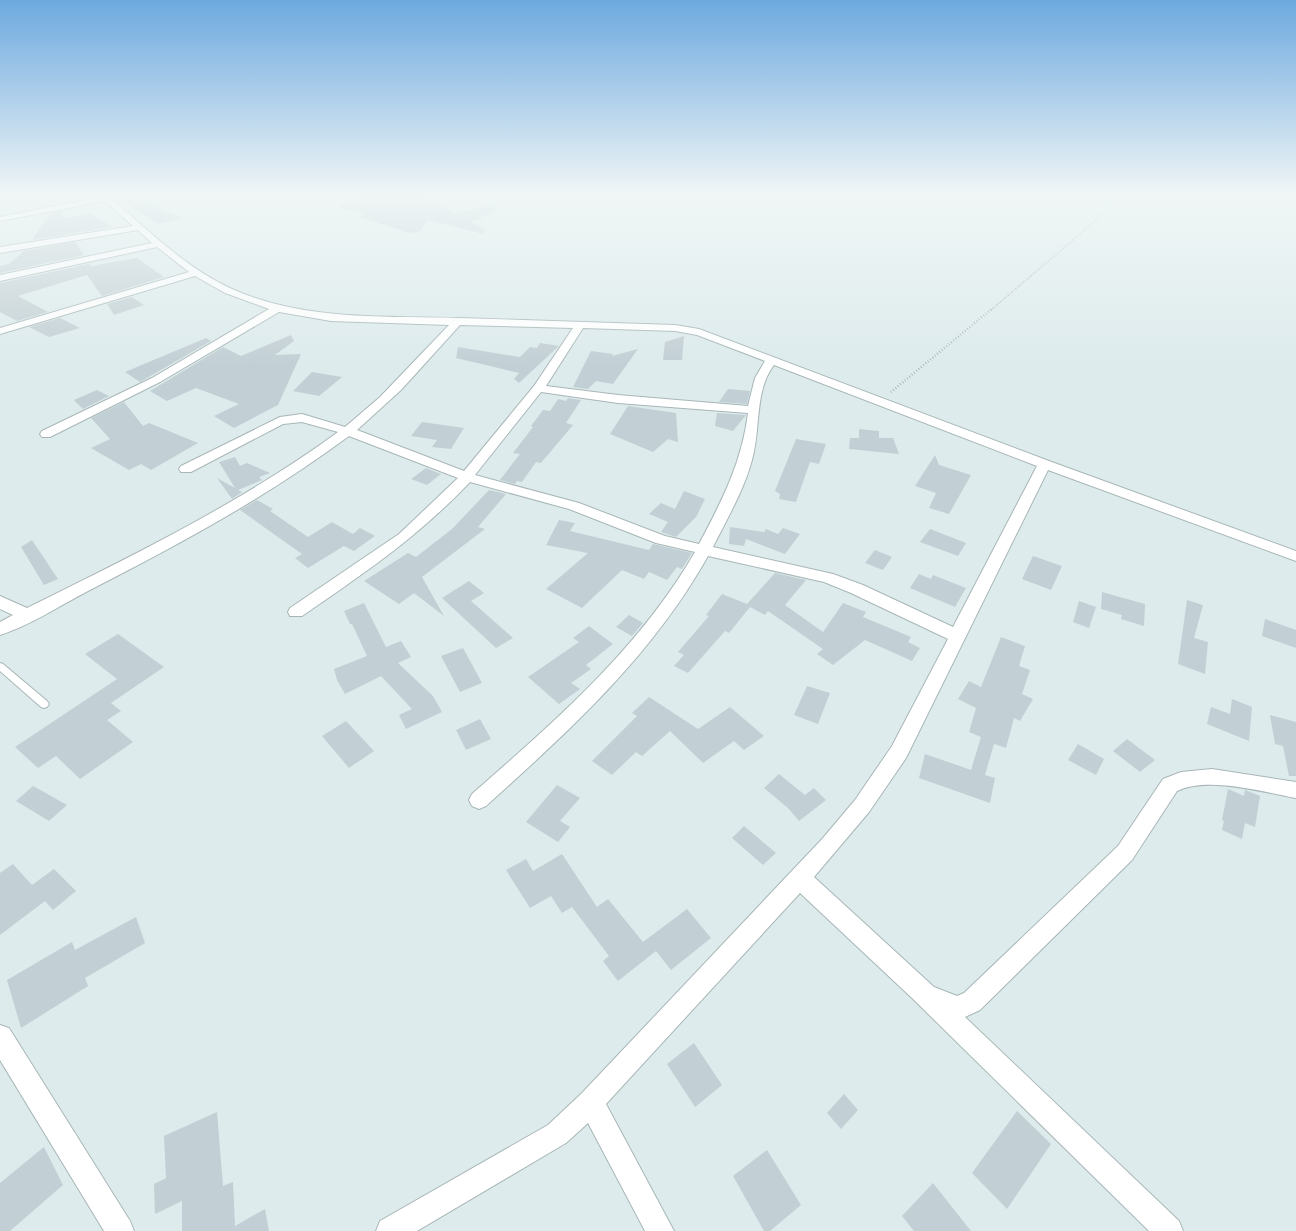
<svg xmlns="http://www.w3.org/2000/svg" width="1296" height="1231" font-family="'Work Sans',sans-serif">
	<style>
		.building { fill: #c2cfd4 }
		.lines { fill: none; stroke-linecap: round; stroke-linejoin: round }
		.lane-casing { stroke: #a8b6b7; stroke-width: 2 }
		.street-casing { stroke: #a8b6b7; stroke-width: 2 }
		.path-far1 { stroke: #869091; stroke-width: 2; stroke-dasharray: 0.5 2; stroke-linecap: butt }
		.path { stroke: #869091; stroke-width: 2.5; stroke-dasharray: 0.5 2.5; stroke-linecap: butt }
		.lane { fill: #fff; fill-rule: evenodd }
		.street { fill: #fff; fill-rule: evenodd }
	</style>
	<rect width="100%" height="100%" fill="#ddebec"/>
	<!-- building -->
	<path class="building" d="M358 193H419L454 213 494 205 496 211 471 222 485 229 483 234 428 220 419 232 410 233 359 217 366 214 339 207Z
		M126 194 184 218 158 224 123 201Z
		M62 211 63 219 90 213 112 227 32 240 50 213Z
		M75 242 84 255 0 273V266L9 264 24 251Z
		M137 258 164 277 102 296 87 275 18 296 48 312 17 321 0 312V283L89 264 91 266Z
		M132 297 144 305 114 315 107 304Z
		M60 318 80 328 49 337 29 327Z
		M291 335 294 341 275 355 301 354 278 405 234 428 214 416 239 404 196 388 167 401 150 391 223 347 241 356Z
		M684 336 682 360H663L665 342Z
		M206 338 211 341 140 382 125 372Z
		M540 343 559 346 519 383 514 379 519 373 456 358 458 347 520 357 530 347 537 348Z
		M638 349 613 384 596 381 588 389 573 387 591 351 613 354 612 356Z
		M312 372 342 377 319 396 293 391Z
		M728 389 750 391 747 404 719 402Z
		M97 390 109 396 83 409 74 400Z
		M568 398 581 400 566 423 573 425 541 463 536 462 522 482 517 481 515 484 500 480 520 454 513 453 533 427 531 426 543 410 550 411 558 399 566 401Z
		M124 402 143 426 149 423 198 443 151 470 141 464 129 470 91 448 110 439 91 418Z
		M628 406 676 413 678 442 668 439 653 452 610 434Z
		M717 413 746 415 733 431 715 426Z
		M422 422 464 428 451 449 432 447 437 440 411 436Z
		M859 429 879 431V438H893L899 454 849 449 850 438H859Z
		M796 439 826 444 819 464 810 462 796 502 779 499 780 494 775 491Z
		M935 455 939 465 971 475 949 514 929 508 936 493 915 486Z
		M235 457 240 466 247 463 270 473 259 477 262 480 238 490 242 492 232 499 217 478 235 488 219 462Z
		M426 468 441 474 427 485 411 479Z
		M489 490 506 494 478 527 485 529 422 577 444 616 414 593 399 604 364 581 408 553 416 557 452 529Z
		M684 491 705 499 696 517 676 537 661 532 668 522 649 514 661 503 675 509Z
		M257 500 273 509 270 511 308 537 332 522 353 534 360 528 375 536 354 551 344 546 308 568 295 558 302 554 240 510Z
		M559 520 575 523 570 531 649 550 653 544 692 553 682 569 677 567 667 580 649 572 644 579 622 570 582 608 546 589 588 553 546 545Z
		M730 527 764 532 766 529 778 534 783 528 800 534 785 554 746 539 744 546 729 544Z
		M930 529 966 543 958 556 920 542Z
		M32 540 58 579 44 585 21 547Z
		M875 550 892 557 883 570 865 563Z
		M1033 556 1062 566 1051 590 1022 579Z
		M775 573 806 580 785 605 823 632 843 603 866 612 863 617 911 637 908 642 920 648 912 661 865 640 833 665 817 654 823 649 768 611 765 615 750 607 729 633 725 631 688 673 674 666 684 655 678 652 709 616 706 615 722 594 747 604Z
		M919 574 931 579 933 575 966 588 955 607 910 588Z
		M469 581 484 593 471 601 513 638 496 648 442 598Z
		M1102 592 1145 604 1144 626 1121 619 1122 615 1101 609Z
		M1187 600 1203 605 1194 638 1208 642 1205 674 1178 664Z
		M1079 601 1096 607 1089 628 1073 622Z
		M364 603 386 647 401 641 411 657 398 663 433 696 442 712 406 729 399 715 412 709 381 676 345 694 337 680 334 669 367 656 352 624H350L344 611Z
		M629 615 643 623 632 636 616 627Z
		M1265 619 1296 630V648L1262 636Z
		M589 626 613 644 586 665 591 669 571 683 580 689 559 704 528 677 579 642 573 638Z
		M118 634 164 667 111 703 121 711 107 720 133 742 80 779 56 756 38 768 15 747 117 679 85 654Z
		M1001 637 1025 646 1019 666 1030 670 1022 694 1033 699 1020 721 1014 718 1006 748 994 744 985 775 995 778 990 803 919 778 925 754 971 770 981 737 969 732 976 708 958 699 969 681 981 687Z
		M463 648 482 683 460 692 441 656Z
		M807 686 830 693 818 724 794 715Z
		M649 697 698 729 730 707 764 736 744 750 734 741 703 763 670 731 642 756 636 752 612 775 592 761 637 716 632 713Z
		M1232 699 1252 707 1249 741 1207 724 1211 707 1230 714Z
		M1270 715 1296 722V776H1289L1283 746 1275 744Z
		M480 719 491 739 466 750 456 730Z
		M346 721 374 751 349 768 322 736Z
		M1127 739 1155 760 1140 772 1113 751Z
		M1078 744 1104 759 1096 775 1068 760Z
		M779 774 805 795 814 788 826 800 799 821 788 808 764 788Z
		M557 785 580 798 560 821 570 827 558 842 526 822Z
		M33 786 44 792 67 805 49 821 16 801Z
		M1228 789 1244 796 1245 790 1260 796 1255 827 1245 823 1242 839 1222 830 1224 821 1222 820Z
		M744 826 776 853 763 865 732 838Z
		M562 854 597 907 608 899 643 942 687 909 711 938 671 970 656 951 618 981 603 961 609 956 572 907 562 913 551 896 530 908 506 870 526 859 533 871Z
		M13 864 32 885 54 869 76 891 53 910 45 901 0 935V873Z
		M136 917 145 943 85 978 88 986 21 1028 7 980 72 942 75 950Z
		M694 1043 722 1085 695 1107 667 1064Z
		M844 1094 858 1110 841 1129 827 1113Z
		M1017 1111 1051 1144 1007 1209 972 1173Z
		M217 1112 223 1186 233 1182 235 1226 265 1209 269 1231H182V1201L155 1214 154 1184 166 1178 164 1136Z
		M44 1147 63 1185 10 1231H0V1183Z
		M767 1150 801 1205 770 1231H764L733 1176Z
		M933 1183 971 1231H914L902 1216Z"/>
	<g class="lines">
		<!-- lane casing -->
		<g class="lane-casing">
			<path id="lane" d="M0 663 3 664 47 701 49 704 47 707 44 708 41 707 0 671Z"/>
		</g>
		<!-- street casing -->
		<g class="street-casing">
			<path id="street" d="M97 193H106C145 228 184 267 232 289 304 321 382 316 459 318 531 320 603 323 675 325L699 329 1049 461 1296 551V561L1048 470 906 758 869 812 814 877 934 987 957 996 964 993 1118 846 1163 779 1181 772 1212 769 1296 782V798C1263 792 1208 776 1177 791L1132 860 980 1010 965 1017 1179 1221 1183 1231H1149L912 998 800 893 606 1104 674 1231H645L588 1123 566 1143 417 1231H376L380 1221 548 1125 582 1093 823 838 855 800 892 746 948 639 851 593 824 582 708 556C652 656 570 730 486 806L479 809 472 806 469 800 472 794C555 721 639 649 695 552L656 543 569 509 470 482C418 537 363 574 302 616H290L288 612 290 608 399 534 458 478 349 436C267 497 178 545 88 591 61 605 29 626 0 635V622L13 615 0 609V596L27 608C134 555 241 503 338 432L302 422 283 424 191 472H181L179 469 181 466 280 417 302 414 345 427 380 397 449 325 331 321 279 312 160 382 50 437H42L40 434 42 431 152 378 269 309 225 293 195 276 0 334V328L189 272 157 247 0 281V275L152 243 138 230 0 253V247L133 226 105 201 0 221V217L101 197ZM460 325 573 328 534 386 464 471 357 430 401 390ZM583 328 675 331 697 335 765 361 755 378 748 406 618 395 546 386ZM774 365 1037 466 953 627 863 585 833 574 713 547C727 519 744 490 752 460 761 429 754 391 774 365ZM541 392 618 403 748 413C742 462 722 501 699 544L665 536 579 503 475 475Z
				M0 1025 9 1028 130 1221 134 1231H104L0 1060Z"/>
		</g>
		<!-- path-far1 -->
		<path class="path-far1" d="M1076 193 1117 202
			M991 310 1128 193"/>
		<!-- path -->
		<path class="path" d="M891 392 993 308"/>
		<!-- lane -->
		<use href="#lane" class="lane"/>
		<!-- street -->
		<use href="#street" class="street"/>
	</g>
	<!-- sky -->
	<linearGradient id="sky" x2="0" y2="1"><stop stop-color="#6da9df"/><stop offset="0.53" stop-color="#f0f6f6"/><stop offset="1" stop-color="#f0f6f6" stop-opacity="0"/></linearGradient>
	<rect width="1296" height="366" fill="url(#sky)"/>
</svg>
